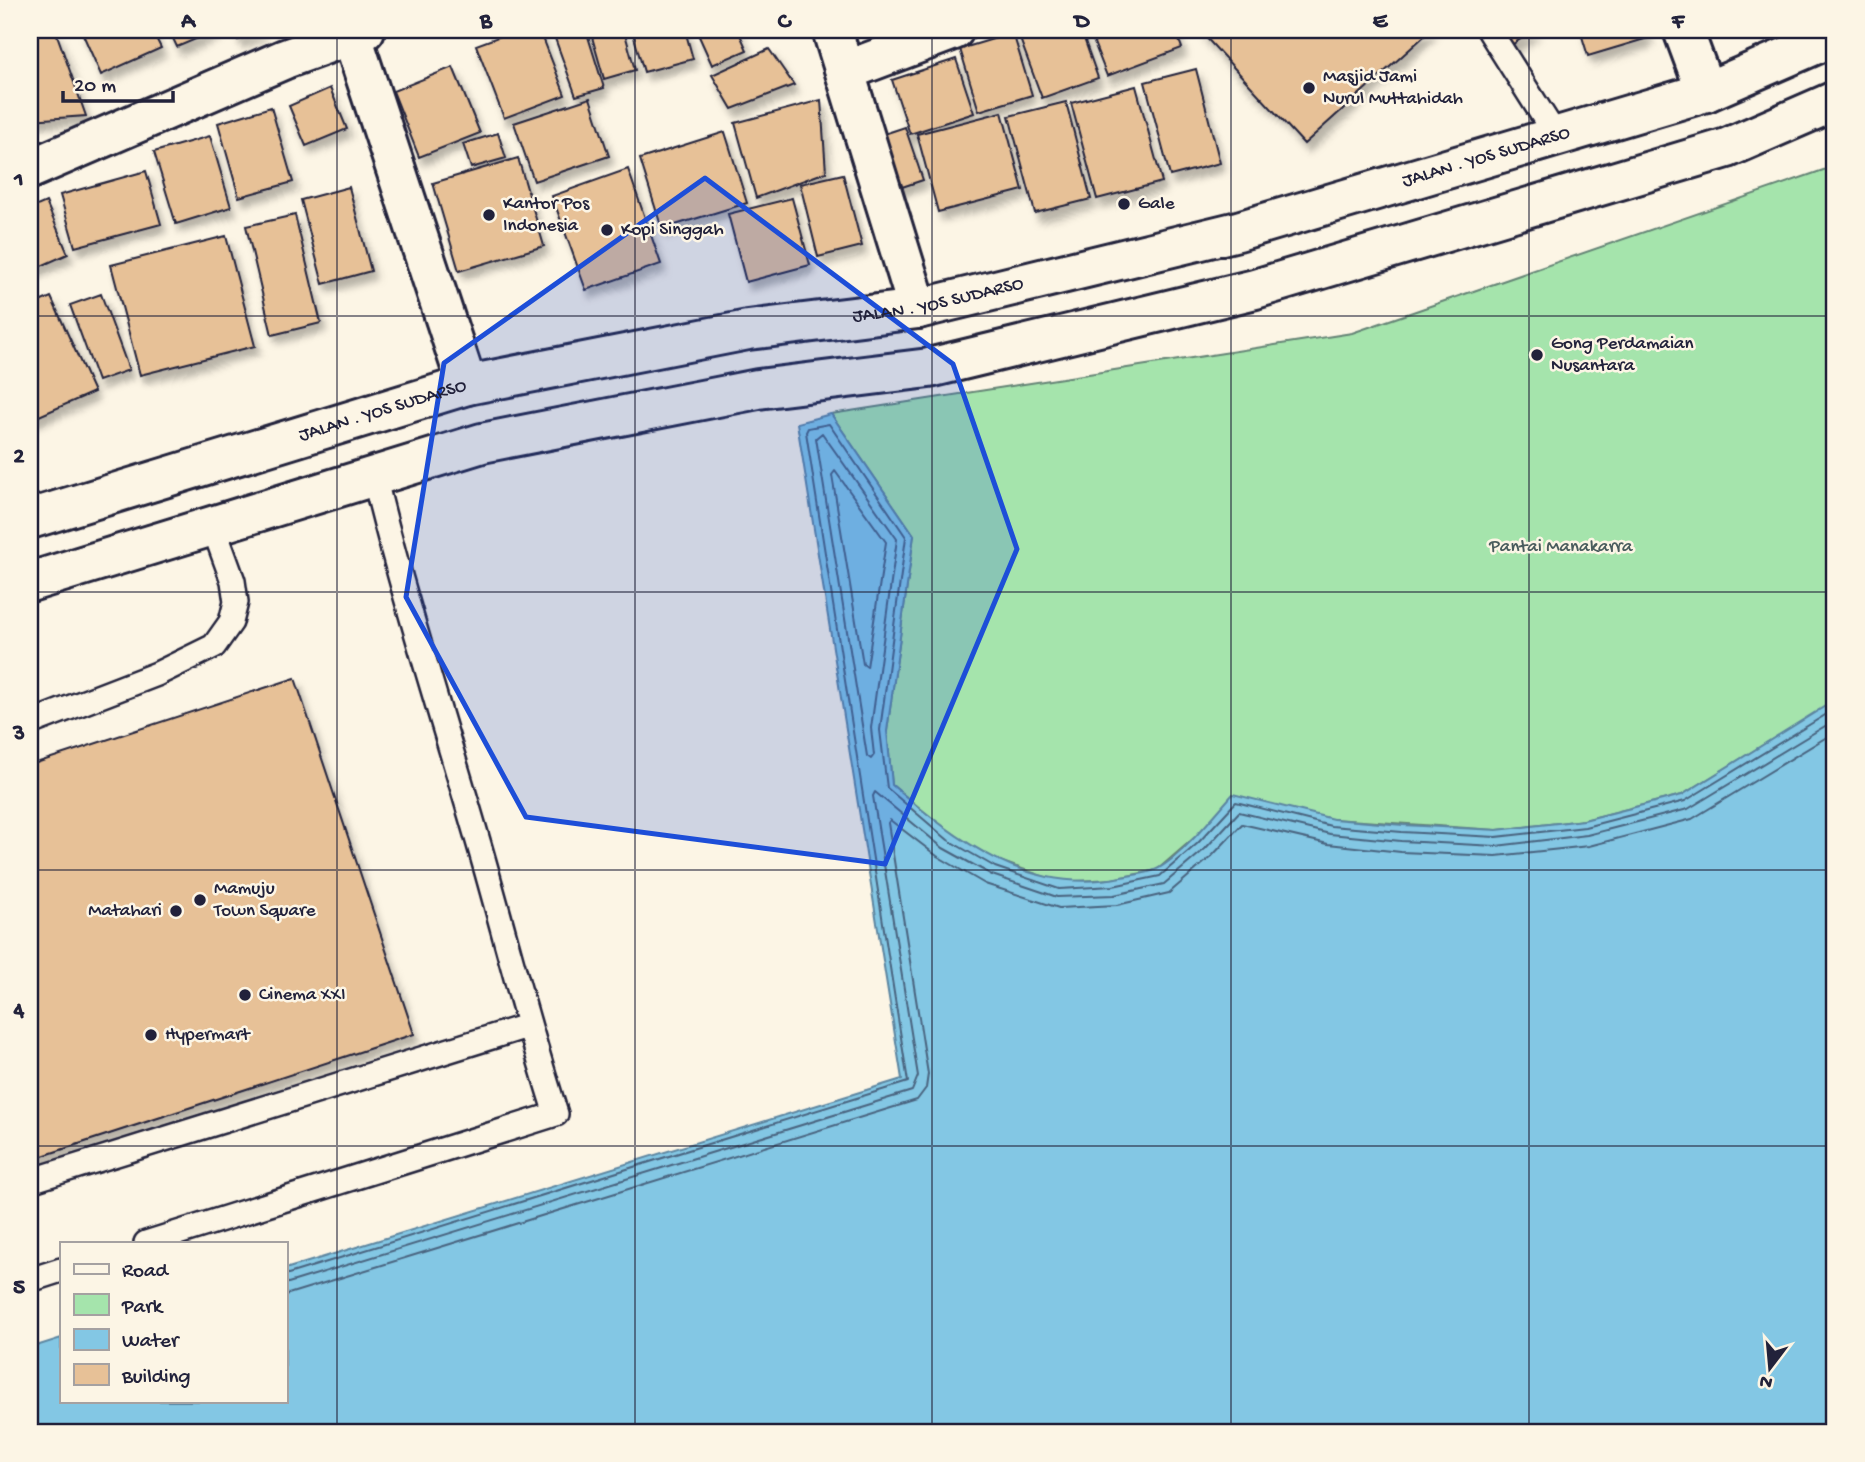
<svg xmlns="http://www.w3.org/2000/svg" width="1865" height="1462" font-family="'Gochi Hand',sans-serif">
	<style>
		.green { fill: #a5e4ac; stroke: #648374; stroke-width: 2 }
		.water { fill: #83c7e4; stroke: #5c85a0; stroke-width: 2 }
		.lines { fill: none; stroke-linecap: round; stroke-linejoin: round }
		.shore { stroke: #49647f; stroke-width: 2 }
		.building { fill: #e7c197; stroke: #22223b; stroke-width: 2; filter: url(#shadow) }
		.lane-casing { stroke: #22223b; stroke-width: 28 }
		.street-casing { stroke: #22223b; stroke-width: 44 }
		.secondary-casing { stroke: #22223b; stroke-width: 44 }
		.highway-casing { stroke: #22223b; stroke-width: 44 }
		.lane { stroke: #fcf5e5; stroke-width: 23 }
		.street { stroke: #fcf5e5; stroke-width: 38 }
		.secondary { stroke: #fcf5e5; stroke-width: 38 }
		.highway { stroke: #fcf5e5; stroke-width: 38 }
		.marked { fill: #1d4ed8; fill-opacity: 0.2; stroke: #1d4ed8; stroke-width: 5; stroke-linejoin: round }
		.grid { fill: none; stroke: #22223b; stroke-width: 2; stroke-opacity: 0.55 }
		.poi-dot { fill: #22223b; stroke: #fcf5e5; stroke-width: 2.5 }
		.labels { text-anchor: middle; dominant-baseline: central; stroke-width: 5; stroke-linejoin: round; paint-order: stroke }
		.poi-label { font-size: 19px; fill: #22223b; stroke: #fcf5e5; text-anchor: start }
		.street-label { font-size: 19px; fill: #22223b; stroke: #fcf5e5 }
		.park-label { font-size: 19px; fill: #495c5d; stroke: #fcf5e5 }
		.neatline { fill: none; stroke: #22223b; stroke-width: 2.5 }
		.grid-label { font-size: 23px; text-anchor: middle; font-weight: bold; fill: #22223b }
	</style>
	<defs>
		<filter id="shadow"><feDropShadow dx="4.5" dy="8" stdDeviation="3.5" flood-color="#0004"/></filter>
	</defs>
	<rect width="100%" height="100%" fill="#fcf5e5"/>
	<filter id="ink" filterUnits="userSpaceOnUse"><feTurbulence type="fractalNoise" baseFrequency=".0143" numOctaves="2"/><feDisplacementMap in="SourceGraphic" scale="14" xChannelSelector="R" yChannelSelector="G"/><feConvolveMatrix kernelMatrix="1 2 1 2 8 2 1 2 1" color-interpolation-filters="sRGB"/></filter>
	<g filter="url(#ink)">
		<!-- green -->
		<path class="green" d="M1835 166V700L1832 703 1682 795 1584 820 1497 830 1333 819 1194 838 1157 870 1112 879 1059 882 997 860 951 834 892 785 887 731 914 535 831 414 1352 333Z"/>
		<!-- water -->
		<path class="water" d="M831 414 914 535 887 731 892 785C958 841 1029 896 1121 877 1131 875 1147 874 1157 869 1181 857 1214 815 1233 794L1333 819 1403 825 1497 830 1584 820 1682 795 1835 700V1432H30V1348L61 1338V1401H285V1269L902 1079 797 423Z"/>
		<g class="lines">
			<!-- shore -->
			<path class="shore" d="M822 433 897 539 871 728 874 755 871 759 867 756 816 438Z
				M835 471 886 542 867 667 863 664 832 475Z
				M285 1275 908 1082 806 432 808 428 829 424 906 537 880 730 887 788 948 840 995 867 1059 889 1113 886 1160 876 1198 843 1236 802 1331 826 1402 832 1496 837 1585 827 1685 801 1835 709
				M285 1284 912 1091 918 1076 873 796 875 792 943 848 992 875 1057 897 1114 895 1164 884 1205 849 1239 812 1330 834 1401 841 1496 846 1587 835 1688 809 1835 720
				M285 1295 917 1100 926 1088 928 1074 888 823 890 820 937 856 985 884 1059 908 1117 905 1169 893 1212 856 1242 824 1328 844 1401 852 1496 856 1589 846 1692 819 1835 732"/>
		</g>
		<!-- building -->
		<path class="building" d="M30 30 56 32 86 116 30 120Z
			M81 30H152L161 48 101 75Z
			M169 30H217L177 47Z
			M234 30H264L238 40Z
			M517 30H540L565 95 504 118 476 45Z
			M552 30H586L604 88 576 96Z
			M590 30H624L635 70 604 79Z
			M632 30H685L693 59 644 72Z
			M709 30H738L747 50 712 65 698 34Z
			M1037 30H1081L1098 78 1042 98 1019 36Z
			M1089 30H1175L1182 48 1107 76Z
			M1203 30H1431L1304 144 1201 32Z
			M1499 30H1534L1510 46Z
			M1580 30H1645L1648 38 1588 56Z
			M1013 33 1032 95 979 111 960 49Z
			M769 49 794 85 732 109 712 75Z
			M956 59 974 113 910 134 892 80Z
			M453 67 480 133 419 157 393 91Z
			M1196 69 1220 163 1170 176 1145 82Z
			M1136 86 1162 182 1097 199 1071 103Z
			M330 88 347 129 306 146 289 106Z
			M590 98 609 156 534 181 514 123Z
			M821 100 826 172 756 198 735 123Z
			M1066 102 1091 199 1035 213 1009 116Z
			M271 107 293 182 239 197 218 123Z
			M1002 112 1023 190 938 212 917 134Z
			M905 127 923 180 890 191 872 138Z
			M725 132 747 203 662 229 640 159Z
			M498 133 506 158 471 168 463 144Z
			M210 136 231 207 176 224 154 152Z
			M518 158 544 246 459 271 433 183Z
			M628 169 661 264 586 290 552 196Z
			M146 171 161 224 75 247 60 195Z
			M843 174 862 246 818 257 800 184Z
			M349 187 371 271 323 284 301 200Z
			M792 198 810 265 746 282 728 214Z
			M46 202 68 254 30 271V209Z
			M295 215 321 323 272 335 246 226Z
			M226 236 255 346 140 375 111 265Z
			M101 294 129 370 98 381 70 305Z
			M51 297 94 392 30 420V306Z
			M295 678 414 1034 30 1160V765Z"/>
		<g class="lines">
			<!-- lane casing -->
			<g class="lane-casing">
				<path id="lane" d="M1489 30 1556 136
					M30 723 157 674 214 646 231 622 236 602 233 581 213 526
					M30 1181 527 1026
					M146 1243 556 1114C530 1033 509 951 486 869 449 738 406 609 374 476
					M30 1280 61 1270"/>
			</g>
			<!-- street casing -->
			<g class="street-casing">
				<path id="street" d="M350 30 467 385
					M832 30 918 309
					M1683 30 1706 92
					M845 71 954 30"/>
			</g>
			<!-- secondary casing -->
			<g class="secondary-casing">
				<path id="secondary" d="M30 169 285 59 365 30"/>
			</g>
			<!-- highway casing -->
			<g class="highway-casing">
				<g id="highway">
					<path id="s1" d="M30 519 467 385 748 330 918 309 1238 231 1706 92 1835 36"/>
					<path d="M30 582 482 443 758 389 929 368 1255 289 1727 148 1835 101"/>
				</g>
			</g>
			<!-- lane -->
			<use href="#lane" class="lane"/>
			<!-- street -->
			<use href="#street" class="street"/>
			<!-- secondary -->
			<use href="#secondary" class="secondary"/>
			<!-- highway -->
			<use href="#highway" class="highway"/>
		</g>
	</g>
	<!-- marked area -->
	<path class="marked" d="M705 178 953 364 1017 549 885 864 526 817 406 597 444 363Z"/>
	<!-- grid -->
	<path class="grid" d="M337 30V1432M635 30V1432M932 30V1432M1231 30V1432M1529 30V1432M30 316H1835M30 592H1835M30 870H1835M30 1146H1835"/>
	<!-- markers -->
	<g class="poi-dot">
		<circle cx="1309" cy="88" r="7"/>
		<circle cx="1124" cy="204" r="7"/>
		<circle cx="489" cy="215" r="7"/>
		<circle cx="607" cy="230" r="7"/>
		<circle cx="1537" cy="355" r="7"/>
		<circle cx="200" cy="900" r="7"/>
		<circle cx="176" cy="911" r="7"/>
		<circle cx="245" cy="995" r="7"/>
		<circle cx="151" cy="1035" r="7"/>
	</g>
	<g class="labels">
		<!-- poi labels -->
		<g class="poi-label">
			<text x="1323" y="77">Masjid Jami<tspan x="1323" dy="22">Nurul Muttahidah</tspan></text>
			<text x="503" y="204">Kantor Pos<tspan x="503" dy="22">Indonesia</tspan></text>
			<text x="1138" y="204">Gale</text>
			<text x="621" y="230">Kopi Singgah</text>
			<text x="1551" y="344">Gong Perdamaian<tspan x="1551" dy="22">Nusantara</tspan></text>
			<text x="214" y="889">Mamuju<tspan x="214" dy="22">Town Square</tspan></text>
			<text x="162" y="911" text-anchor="end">Matahari</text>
			<text x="259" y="995">Cinema XXI</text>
			<text x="165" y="1035">Hypermart</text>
		</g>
		<!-- street labels -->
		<g class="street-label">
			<text stroke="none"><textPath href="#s1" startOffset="1503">JALAN . YOS SUDARSO</textPath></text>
			<text stroke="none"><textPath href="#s1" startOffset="936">JALAN . YOS SUDARSO</textPath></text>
			<text stroke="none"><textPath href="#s1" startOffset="369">JALAN . YOS SUDARSO</textPath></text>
		</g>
		<!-- park labels -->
		<g class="park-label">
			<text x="1561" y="547">Pantai Manakarra</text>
		</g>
	</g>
	<!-- margin -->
	<rect width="1865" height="1462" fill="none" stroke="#fcf5e5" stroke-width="77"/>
	<!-- legend -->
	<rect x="60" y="1242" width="228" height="161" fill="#fcf5e5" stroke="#a5a1a1" stroke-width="2"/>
	<rect x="74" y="1264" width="35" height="10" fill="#fcf5e5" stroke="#a5a1a1" stroke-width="2"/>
	<text x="122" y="1276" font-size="21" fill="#22223b">Road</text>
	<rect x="74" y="1294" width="35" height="21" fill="#a5e4ac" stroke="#a5a1a1" stroke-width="2"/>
	<text x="122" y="1312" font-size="21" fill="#22223b">Park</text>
	<rect x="74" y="1329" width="35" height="21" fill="#83c7e4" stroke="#a5a1a1" stroke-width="2"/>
	<text x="122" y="1346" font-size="21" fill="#22223b">Water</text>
	<rect x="74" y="1364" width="35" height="21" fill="#e7c197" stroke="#a5a1a1" stroke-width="2"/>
	<text x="122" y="1382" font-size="21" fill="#22223b">Building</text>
	<!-- north arrow -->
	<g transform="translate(1770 1368) rotate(196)" stroke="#fcf5e5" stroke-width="5" paint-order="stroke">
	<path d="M0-5L12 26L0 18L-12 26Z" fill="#22223b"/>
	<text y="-10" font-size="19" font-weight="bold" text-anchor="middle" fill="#22223b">N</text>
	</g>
	<!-- scale -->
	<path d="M63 91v10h110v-10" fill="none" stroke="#22223b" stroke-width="3.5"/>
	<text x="74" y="91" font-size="21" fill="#22223b" stroke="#fcf5e5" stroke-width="5" paint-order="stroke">20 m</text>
	<rect x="38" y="38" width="1788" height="1386" class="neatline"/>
	<g class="grid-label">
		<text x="188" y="27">A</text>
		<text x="486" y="27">B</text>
		<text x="784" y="27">C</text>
		<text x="1082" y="27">D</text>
		<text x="1380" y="27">E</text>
		<text x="1678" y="27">F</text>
		<text x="19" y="185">1</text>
		<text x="19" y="462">2</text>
		<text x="19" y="739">3</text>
		<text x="19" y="1016">4</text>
		<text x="19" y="1293">5</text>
	</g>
</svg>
